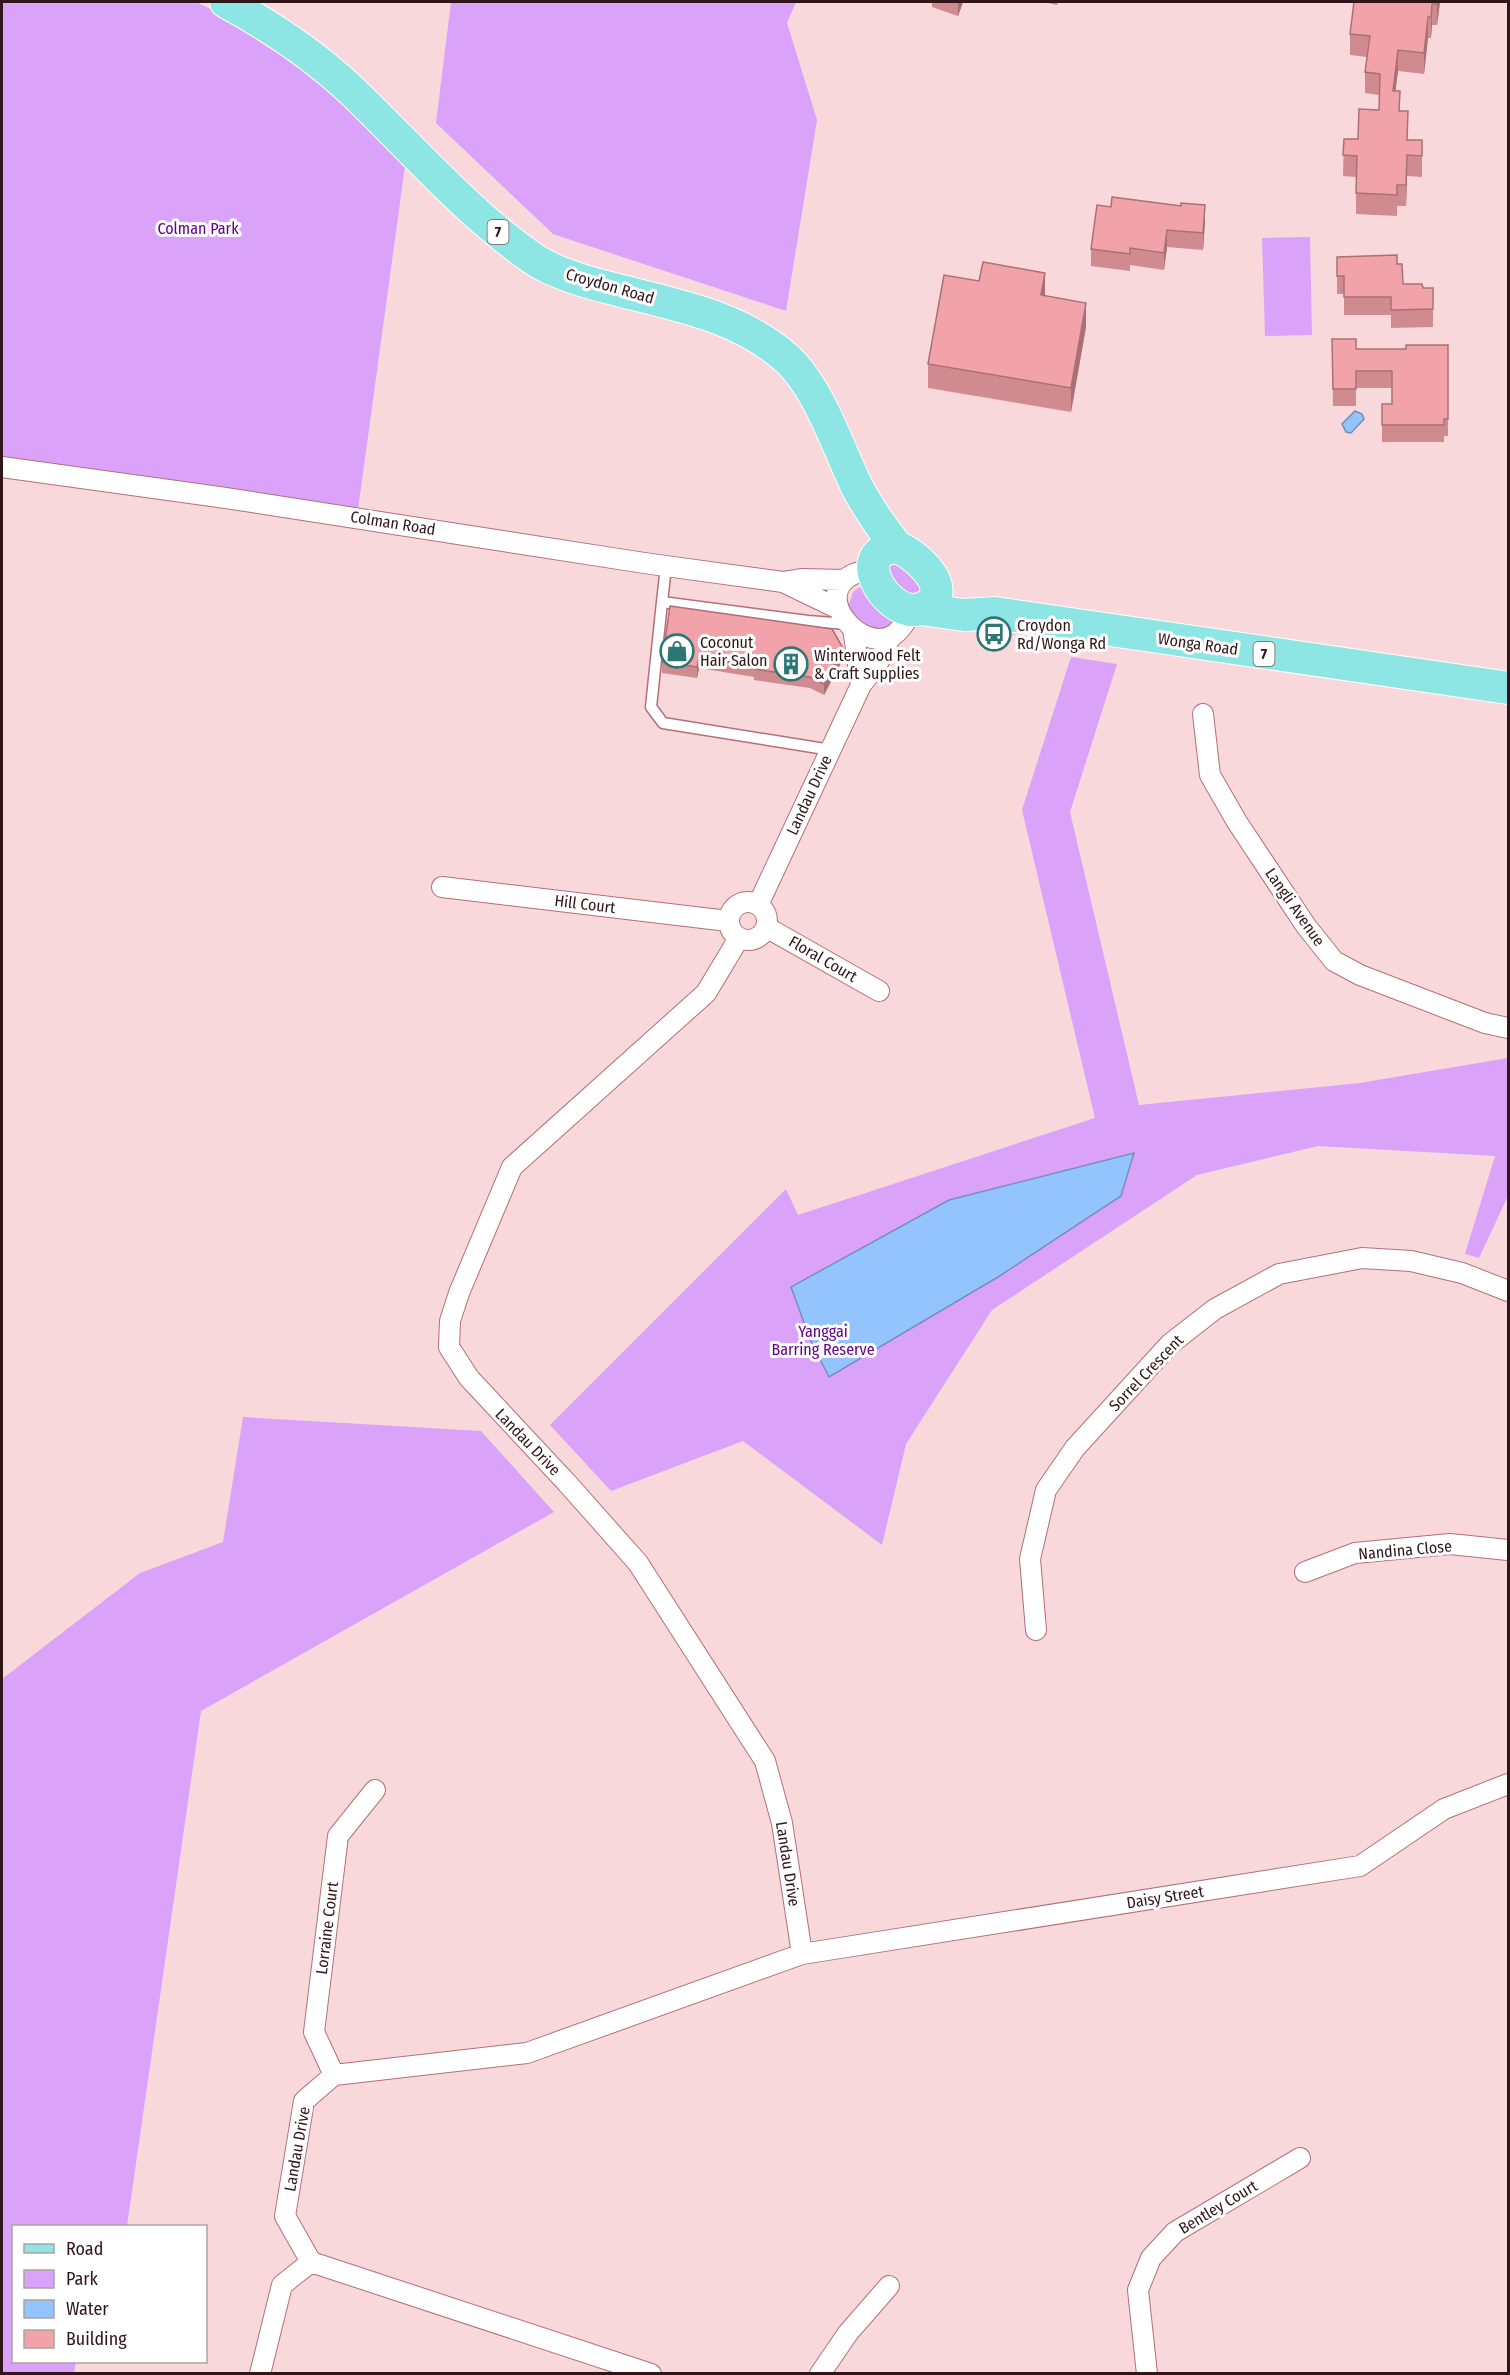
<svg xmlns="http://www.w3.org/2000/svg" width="1510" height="2375" font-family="'Fira Sans Condensed',sans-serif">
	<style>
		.green { fill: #dba2fa }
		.water { fill: #94c4fd; stroke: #7690b9; stroke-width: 1.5 }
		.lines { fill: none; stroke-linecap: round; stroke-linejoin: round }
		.lane-casing { stroke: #b56f76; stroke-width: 13 }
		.street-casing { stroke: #b56f76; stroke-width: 22 }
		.primary-casing { stroke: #fff; stroke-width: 34 }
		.lane { stroke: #fff; stroke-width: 10 }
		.street { stroke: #fff; stroke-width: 20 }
		.primary { stroke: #8ee6e4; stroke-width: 32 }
		.wall { fill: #d08b91 }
		.shaded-wall { fill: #a97176 }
		.building { fill: #f2a2a9; stroke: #a97176; stroke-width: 1.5 }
		.labels { text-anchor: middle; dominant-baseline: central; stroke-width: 6; stroke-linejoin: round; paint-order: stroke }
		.shield { fill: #fff; stroke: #6f5c5e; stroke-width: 1.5 }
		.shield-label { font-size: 15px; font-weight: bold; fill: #311619 }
		.park-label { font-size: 16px; fill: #650389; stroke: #fff }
		.street-label { font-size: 16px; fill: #311619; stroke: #fff }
		.poi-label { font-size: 16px; fill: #311619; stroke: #fff; text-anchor: start }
	</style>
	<rect width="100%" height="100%" fill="#f8d8da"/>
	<!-- green -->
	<path class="green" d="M2 2H196L312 58 405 166 357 517 2 467Z
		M451 2H796L787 23 817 120 786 311 553 234 436 123Z
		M1310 237 1312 335 1265 336 1262 238Z
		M894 562 915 572 922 589 919 596 912 598 888 576 890 563Z
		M864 584 896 620 886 631 860 630 848 607 853 592Z
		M1071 657 1117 664 1070 812 1139 1105 1360 1083 1508 1058V1196L1479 1258 1465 1254 1495 1156 1318 1146 1197 1175 992 1310 906 1444 882 1545 743 1441 611 1491 550 1425 786 1189 798 1215 1095 1118 1022 810Z
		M243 1417 481 1431 554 1512 201 1711 127 2226H14V2362H76L74 2373H2V1679L140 1573 223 1542Z"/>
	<!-- water -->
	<path class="water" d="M1355 411 1362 414 1364 419 1351 433 1346 432 1342 424Z
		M1134 1153 1121 1196 998 1277 829 1377 810 1339 791 1287 949 1200Z"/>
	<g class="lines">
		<!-- lane casing -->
		<g class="lane-casing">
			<path id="lane" d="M666 566 662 602 808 621 847 624
				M662 602 651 707 663 723 831 750"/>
		</g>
		<!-- street casing -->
		<g class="street-casing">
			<path id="street" d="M2 467 219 497 651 564 783 582 801 579 844 580
				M873 569C865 571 856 572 850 576 814 597 859 652 892 636 901 631 907 619 913 610
				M783 582 839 609
				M853 628 861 685
				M1203 714 1210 775 1237 822 1306 926 1334 961 1360 975 1485 1023 1508 1028
				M442 887 728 921
				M729 921a19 19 0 1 1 38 0a19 19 0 1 1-38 0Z
				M758 905 861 685 877 665 891 636
				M766 927 879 991
				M1305 1572 1355 1553 1450 1544 1508 1550
				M1036 1630 1030 1559 1046 1490 1075 1448 1170 1344 1215 1309 1279 1274 1362 1258 1411 1261 1462 1273 1508 1291
				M802 1954 1360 1866 1444 1809 1508 1784
				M334 2075 314 2032 338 1836 375 1790
				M260 2374 282 2285 311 2262
				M651 2374 311 2262 285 2216 304 2101 334 2075 527 2053 802 1954 782 1823 765 1761 638 1563 567 1483 469 1378 449 1347 450 1321 459 1293 512 1167 706 993 739 938
				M820 2374 848 2333 889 2286
				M1147 2374 1138 2290 1151 2258 1175 2232 1300 2158"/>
		</g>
		<!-- primary casing -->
		<g class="primary-casing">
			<path id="primary" d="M226 2C270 26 314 55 351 90 396 133 437 179 484 220 502 235 521 252 542 264 564 276 589 283 614 289 674 305 737 315 785 357 818 385 838 448 857 487 868 508 882 528 897 547
				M897 547C913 553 949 582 932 602 928 606 922 609 916 610 885 613 848 551 897 547Z
				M921 609 964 615 995 613 1508 688"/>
		</g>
		<!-- lane -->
		<use href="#lane" class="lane"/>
		<!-- street -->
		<use href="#street" class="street"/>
		<!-- primary -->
		<use href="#primary" class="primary"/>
	</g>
	<!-- wall -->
	<path class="wall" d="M932 2H963L958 16 932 7Z
		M1044 2H1058L1057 5Z
		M1440 2 1437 25H1432L1431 38H1428L1424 74 1398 71 1395 91 1407 140H1422V177L1407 176 1406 206H1397V216L1356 214V177L1343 176 1344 139H1358L1379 110V95L1365 93V72L1367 57 1350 55V34Z
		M1097 205 1205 222 1203 250 1167 247 1164 270 1130 265V271L1091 266V249Z
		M1337 257 1397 264 1403 284 1423 288H1433V327L1391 328V315H1344V294H1337Z
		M1045 296 1086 327 1071 412 928 388V364Z
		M1332 339 1356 349H1406L1448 345V436H1444V442H1382V404H1392V388H1356V406H1333Z
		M670 606 843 659 824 695 810 688 754 680V677L699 668 697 678 662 673V662Z"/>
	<!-- shaded-wall -->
	<path class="shaded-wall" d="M958 2H963L958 16Z
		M1437 2H1440L1437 25Z
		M1432 4V25L1431 38V17Z
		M1428 17V38L1424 74V53Z
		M1398 50V71L1393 112V91Z
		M1407 155V176L1406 206V185Z
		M1205 205V222L1203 250V233Z
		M1167 230V247L1164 270V253Z
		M1045 273V297L1041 295Z
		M1086 303V327L1071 412V388Z
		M843 648V659L824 695V684Z
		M699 657V668L697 678V667Z"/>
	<!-- building -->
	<path class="building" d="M1354 2H1437V4H1432L1431 17H1428L1424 53 1398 50 1393 91H1400L1399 111H1408L1407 140H1422V156L1407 155 1406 185H1397V195L1356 193 1357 156 1343 155 1344 139H1358L1359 109 1379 110 1380 74 1365 72 1370 36 1350 34Z
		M1112 197 1181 206V203L1205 205 1203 233 1167 230 1164 253 1130 248V254L1091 249 1097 205 1111 207Z
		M1397 255V264H1402L1403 284H1422L1423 288H1433V309L1391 310V297H1344V276H1337V257Z
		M983 262 1045 273 1041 295 1086 303 1071 388 928 364 944 275 979 281Z
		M1332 339H1356V349H1406V345H1448V419H1444V425H1382V404H1392V371H1356V389H1333Z
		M670 606 832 629 843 648 824 684 810 677 754 669 755 666 699 657 697 667 662 662Z"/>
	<!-- icons -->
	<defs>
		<g id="bus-ring" transform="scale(1.725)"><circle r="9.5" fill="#fff" stroke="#2c7674" stroke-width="1.5"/><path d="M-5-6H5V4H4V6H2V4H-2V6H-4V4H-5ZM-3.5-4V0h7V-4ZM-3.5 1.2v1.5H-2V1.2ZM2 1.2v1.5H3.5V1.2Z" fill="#2c7674"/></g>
		<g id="shop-ring" transform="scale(1.725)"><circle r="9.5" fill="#fff" stroke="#2c7674" stroke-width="1.5"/><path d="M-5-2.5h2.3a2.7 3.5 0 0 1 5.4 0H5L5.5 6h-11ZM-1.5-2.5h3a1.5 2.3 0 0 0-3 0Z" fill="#2c7674"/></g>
		<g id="building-ring" transform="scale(1.725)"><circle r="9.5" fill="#fff" stroke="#2c7674" stroke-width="1.5"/><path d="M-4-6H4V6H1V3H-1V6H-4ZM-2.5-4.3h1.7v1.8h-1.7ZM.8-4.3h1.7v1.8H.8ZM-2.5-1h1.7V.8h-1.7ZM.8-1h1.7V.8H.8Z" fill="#2c7674"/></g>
	</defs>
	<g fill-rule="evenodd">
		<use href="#bus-ring" x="994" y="634"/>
		<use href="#shop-ring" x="677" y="651"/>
		<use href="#building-ring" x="791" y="664"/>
	</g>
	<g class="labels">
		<!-- shield labels -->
		<g class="shield">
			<rect x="487.5" y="220" width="21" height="24" rx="4.5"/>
			<rect x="1253.5" y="642" width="21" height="24" rx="4.5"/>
		</g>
		<g class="shield-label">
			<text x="498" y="232">7</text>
			<text x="1264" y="654">7</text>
		</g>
		<!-- park labels -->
		<g class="park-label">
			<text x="198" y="228">Colman Park</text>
			<text x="823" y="1331">Yanggai<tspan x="823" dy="18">Barring Reserve</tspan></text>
		</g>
		<!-- street labels -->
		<g class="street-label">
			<text transform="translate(610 286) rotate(16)">Croydon Road</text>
			<text transform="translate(393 523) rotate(9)">Colman Road</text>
			<text transform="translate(1198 644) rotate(8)">Wonga Road</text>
			<text transform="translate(809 795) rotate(-65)">Landau Drive</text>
			<text transform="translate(585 904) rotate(7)">Hill Court</text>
			<text transform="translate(1295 907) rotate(55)">Langli Avenue</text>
			<text transform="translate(823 959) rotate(30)">Floral Court</text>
			<text transform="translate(1146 1373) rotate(-46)">Sorrel Crescent</text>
			<text transform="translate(528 1442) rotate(46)">Landau Drive</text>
			<text transform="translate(1405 1550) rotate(-5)">Nandina Close</text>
			<text transform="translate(788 1864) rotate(81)">Landau Drive</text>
			<text transform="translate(1165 1897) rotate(-9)">Daisy Street</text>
			<text transform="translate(327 1928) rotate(-83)">Lorraine Court</text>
			<text transform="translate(297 2149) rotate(-80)">Landau Drive</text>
			<text transform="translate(1218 2207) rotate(-31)">Bentley Court</text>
		</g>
		<!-- poi labels -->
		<g class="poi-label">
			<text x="1017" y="625">Croydon<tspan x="1017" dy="18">Rd/Wonga Rd</tspan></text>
			<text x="700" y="642">Coconut<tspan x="700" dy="18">Hair Salon</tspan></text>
			<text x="814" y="655">Winterwood Felt<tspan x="814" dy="18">&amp; Craft Supplies</tspan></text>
		</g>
	</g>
	<!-- border -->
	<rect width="1510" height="2375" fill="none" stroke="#311619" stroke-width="6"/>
	<!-- legend -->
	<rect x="12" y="2225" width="195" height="138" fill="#ffffff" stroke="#ada2a3" stroke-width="1.5"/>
	<rect x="24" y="2244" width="30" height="9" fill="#8ee6e4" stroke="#ada2a3" stroke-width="1.5"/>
	<text x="66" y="2255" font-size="18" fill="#311619">Road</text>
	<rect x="24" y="2270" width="30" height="18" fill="#dba2fa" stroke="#ada2a3" stroke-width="1.5"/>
	<text x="66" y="2285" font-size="18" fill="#311619">Park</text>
	<rect x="24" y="2300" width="30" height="18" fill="#94c4fd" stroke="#ada2a3" stroke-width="1.5"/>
	<text x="66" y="2315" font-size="18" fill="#311619">Water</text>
	<rect x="24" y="2330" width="30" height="18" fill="#f2a2a9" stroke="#ada2a3" stroke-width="1.5"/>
	<text x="66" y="2345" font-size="18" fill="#311619">Building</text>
</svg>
